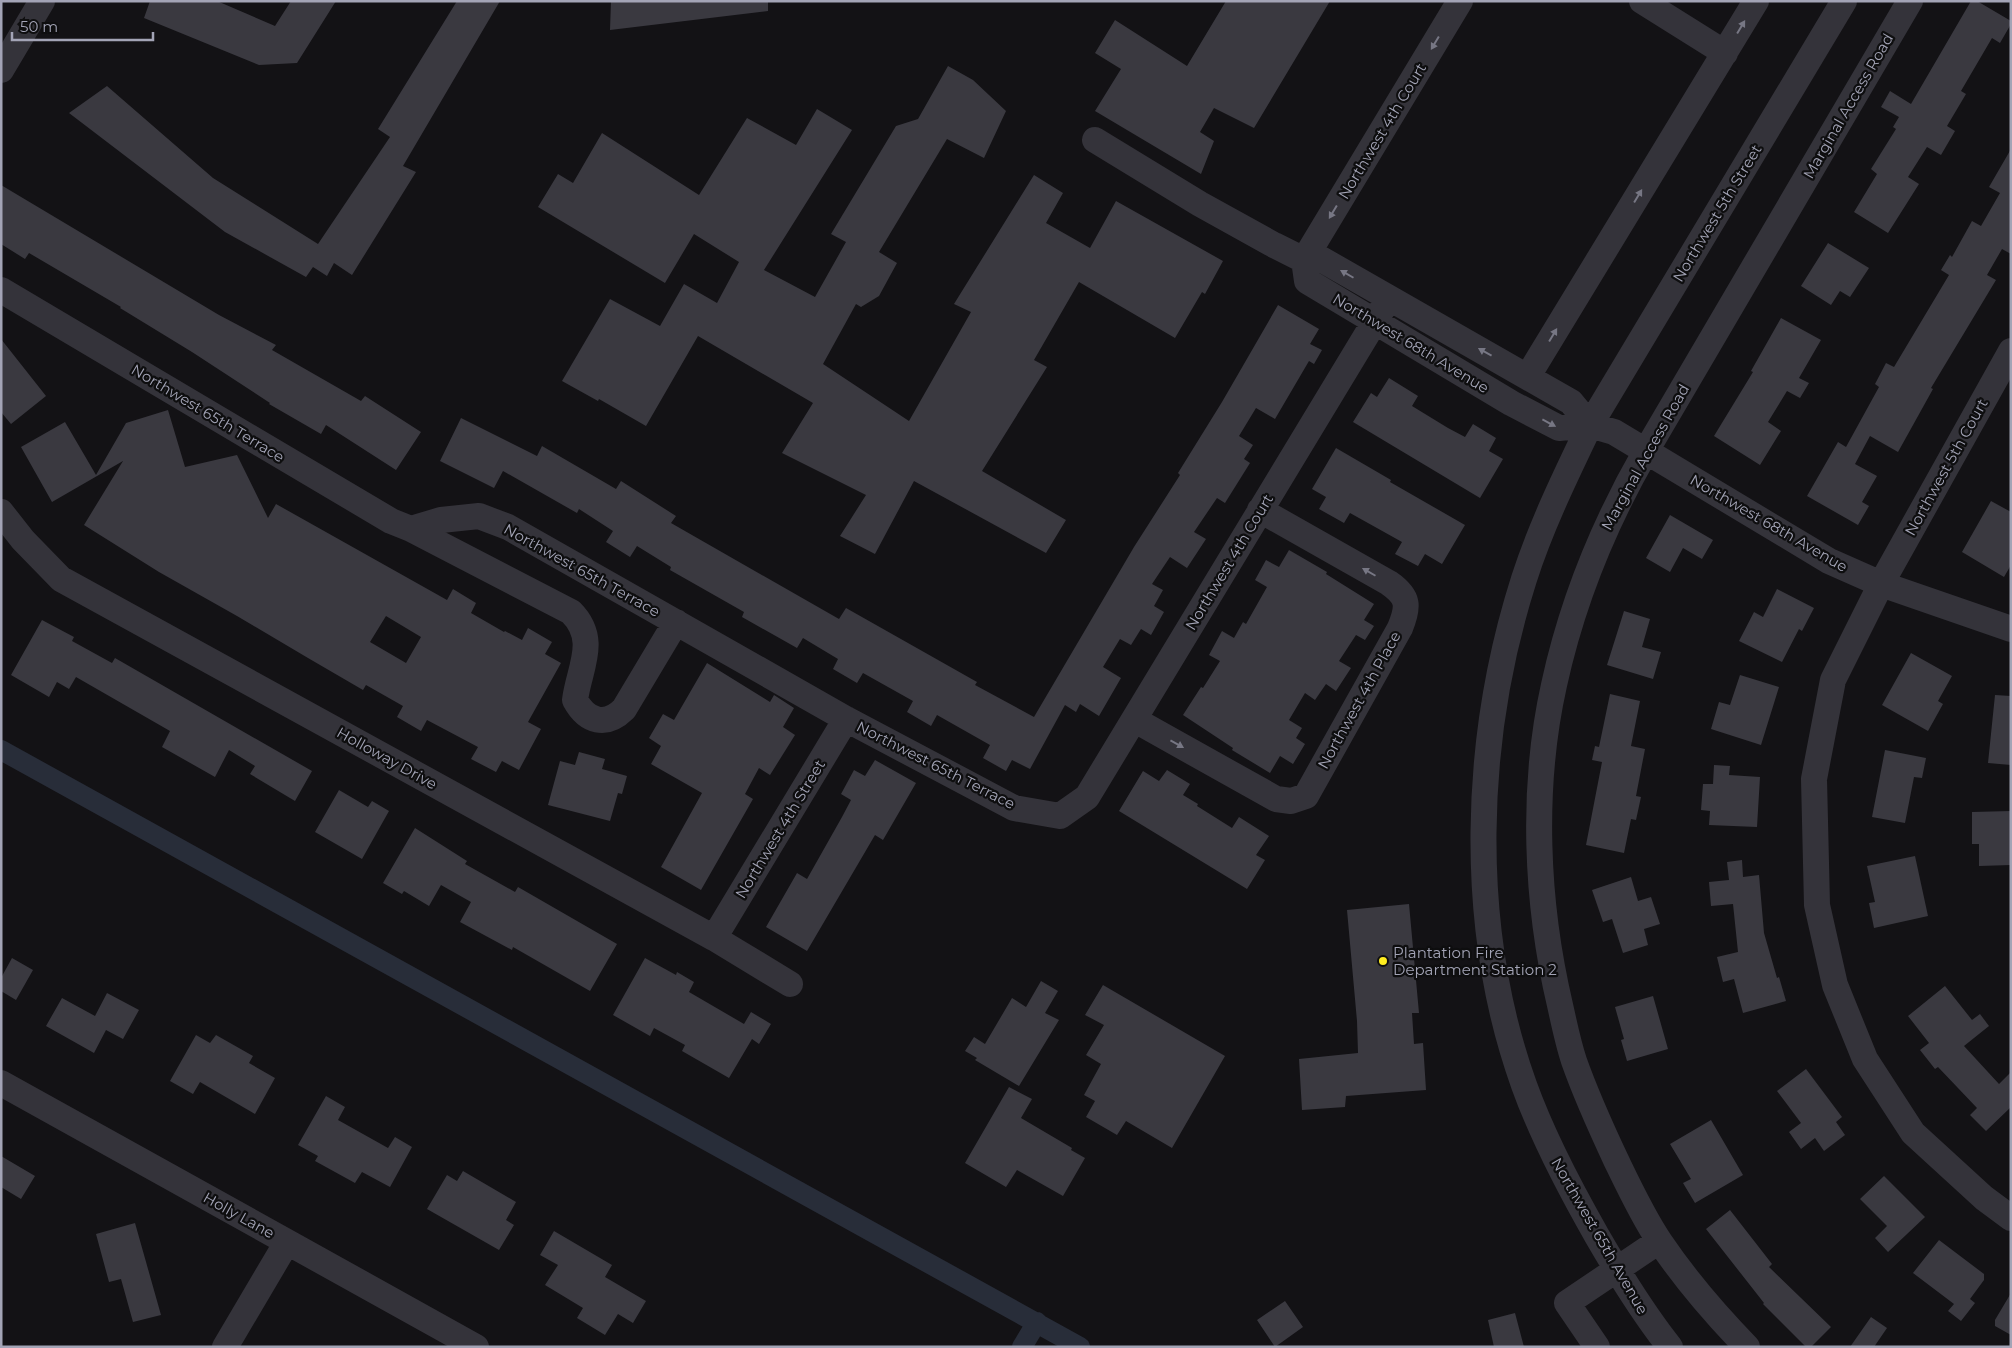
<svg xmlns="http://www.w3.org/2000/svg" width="2012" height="1348" font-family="Montserrat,sans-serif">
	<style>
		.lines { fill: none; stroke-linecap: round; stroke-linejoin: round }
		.canal { stroke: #282d39; stroke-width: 20 }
		.building { fill: #3a3940; fill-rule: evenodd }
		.minor { stroke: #34333a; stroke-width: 26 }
		.oneway { fill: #777784 }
		.poi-dot { fill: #ffed20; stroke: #0e0e0f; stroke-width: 2 }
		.labels { text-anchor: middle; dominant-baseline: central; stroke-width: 4.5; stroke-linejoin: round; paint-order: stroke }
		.street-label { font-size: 15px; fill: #a3a4b6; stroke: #0e0e0f }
		.poi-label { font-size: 15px; fill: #a3a4b6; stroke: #0e0e0f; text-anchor: start }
	</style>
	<rect width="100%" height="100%" fill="#131215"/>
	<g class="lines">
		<!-- canal -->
		<path class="canal" d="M1 750 1080 1347
			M1022 1347 1037 1322"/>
	</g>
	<!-- building -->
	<path class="building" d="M150 1H217L275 26 291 1H336L297 63 259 65 144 18Z
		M457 1H500L403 166 416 172 352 275 334 263 327 276 313 267 306 277 225 232 69 113 107 86 213 178 318 244 390 137 378 129Z
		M611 1H768V11L610 30Z
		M1226 1H1330L1254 128 1214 108 1200 132 1214 141 1201 174 1095 111 1121 69 1095 53 1115 20 1187 66Z
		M1971 1H1977L2011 21V24L2000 43 1992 38 1961 91 1966 94 1947 126 1955 131 1941 155 1927 147 1908 177 1919 184 1888 233 1854 212 1877 174 1871 169 1896 129 1893 127 1899 117 1881 107 1890 91 1911 104Z
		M948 66 973 80 1006 111 984 158 947 139 879 252 897 263 879 296 861 307 856 304 823 364 909 421 971 312 954 304 1034 175 1063 193 1046 223 1090 248 1116 201 1223 261 1205 294 1202 292 1175 338 1079 282 1034 360 1047 367 982 471 1066 520 1046 553 914 481 875 554 840 536 866 495 782 453 813 403 698 336 646 426 599 399 598 401 562 381 610 299 660 326 684 284 717 303 739 262 694 234 665 283 538 207 558 174 573 183 602 133 699 195 747 118 796 145 817 109 852 130 764 270 815 297 846 242 831 234 896 126 918 119Z
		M2011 149V254L2002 249 1987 275 1996 280 1931 388 1933 389 1898 452 1870 436 1855 464 1877 476 1862 502 1869 506 1858 525 1807 496 1838 442 1846 447 1879 387 1875 384 1886 363 1894 367 1949 275 1941 270 1950 255 1952 257 1972 221 1981 226 2000 193 1989 187Z
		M1 185 219 315 276 345 272 350 361 401 365 396 421 432 396 470 326 425 321 434 269 404 270 403 192 352 120 308 121 307 29 253 25 259 1 244Z
		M1828 243 1869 268 1850 297 1840 291 1831 305 1801 286Z
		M1278 305 1319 329 1310 344 1322 350 1314 364 1309 361 1275 419 1256 408 1239 436 1253 445 1244 459 1250 463 1225 503 1217 498 1194 532 1206 539 1187 568 1170 557 1152 584 1163 590 1154 606 1164 612 1151 635 1141 629 1131 645 1120 639 1103 667 1121 678 1099 716 1080 704 1076 712 1065 705 1030 769 1012 760 1006 771 983 758 990 745 937 715 931 726 907 712 913 701 863 673 857 683 833 669 838 659 803 638 797 648 742 617 744 612 670 570 671 567 637 546 630 557 606 542 613 531 579 509 577 513 503 471 494 488 440 461 461 418 537 456 542 446 616 489 621 481 676 516 671 523 839 619 846 608 977 682 975 685 1034 717 1134 547 1180 475 1178 473 1222 402Z
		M1781 318 1821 340 1799 378 1809 383 1800 398 1787 391 1768 422 1781 431 1760 465 1714 436 1753 372 1751 371Z
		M1 339 46 396 11 424 1 412Z
		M1389 378 1418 396 1412 406 1448 428 1465 437 1473 424 1496 438 1489 451 1503 459 1480 498 1353 422 1371 393 1377 397Z
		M168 410 185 467 237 455 268 518 276 504 447 600 453 589 476 603 471 613 504 632 505 631 522 640 528 628 552 642 545 654 561 663 528 722 541 729 519 770 502 761 496 772 471 759 478 747 427 720 421 731 397 717 403 706 366 685 363 690 308 658 237 616 159 572 84 525 123 461 52 502 21 447 65 422 96 475 126 423ZM386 616 421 637 406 663 370 642Z
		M1336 448 1391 480 1390 482 1465 525 1442 564 1425 554 1418 566 1395 554 1402 542 1350 513 1344 523 1319 509 1326 497 1312 489Z
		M1991 501 2011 512V565L2004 577 1962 552Z
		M1670 515 1713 540 1702 559 1683 548 1670 572 1646 558Z
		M1289 550 1327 572 1326 574 1374 604 1364 620 1374 626 1365 640 1356 635 1339 661 1351 668 1336 691 1326 684 1315 700 1305 693 1289 720 1302 728 1296 738 1305 744 1293 764 1280 756 1270 773 1232 750 1233 748 1183 715 1201 687 1203 688 1220 661 1209 655 1222 631 1234 638 1243 622 1246 624 1267 587 1255 580 1266 560 1279 567Z
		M1777 589 1814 608 1802 631 1799 629 1782 662 1739 641 1754 612 1763 617Z
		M1624 611 1650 619 1642 647 1661 652 1653 679 1607 665Z
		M42 620 74 637 72 641 112 663 115 658 312 771 295 801 250 774 255 766 229 750 215 777 162 747 170 731 76 677 69 689 57 682 49 697 11 675Z
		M1911 653 1952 676 1938 701 1943 704 1928 731 1882 705Z
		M707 663 770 702 774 695 794 708 783 727 795 735 770 775 759 768 745 794 753 799 701 890 661 867 702 793 651 764 661 746 649 738 663 714 674 720Z
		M1740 675 1779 687 1761 745 1711 729 1719 702 1730 705Z
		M1610 694 1640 701 1631 746 1645 749 1636 796 1641 797 1636 820 1631 819 1624 853 1586 845 1602 762 1592 760 1595 746 1599 747Z
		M1995 695 2011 696V765L1988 763Z
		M1885 750 1926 758 1922 778 1914 777 1905 823 1872 817Z
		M579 752 605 759 602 769 627 776 622 794 618 793 610 821 548 805 560 761 575 765Z
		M875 760 916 783 883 840 875 835 807 951 766 927 797 873 807 879 842 817 851 800 841 794 854 770 865 776Z
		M1714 765 1730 766 1729 775 1760 777 1757 827 1709 825 1710 811 1701 810 1703 784H1713Z
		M1167 770 1190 784 1183 795 1198 804 1197 806 1232 828 1239 817 1269 836 1256 855 1265 860 1247 889 1119 811 1143 771 1159 781Z
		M339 790 368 807 372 801 389 811 362 859 315 832Z
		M2011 811V865L1979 866V844H1972V812Z
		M415 828 467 861 465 864 515 892 518 887 617 944 590 991 513 947 512 950 460 922 471 902 441 885 429 906 404 891 402 894 383 883Z
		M1915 856 1928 916 1874 928 1869 903 1875 902 1867 866Z
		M1742 860 1743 877 1759 875 1764 933 1777 978 1779 977 1786 1001 1743 1013 1734 979 1723 982 1717 957 1738 952 1733 904 1711 906 1709 882 1729 880 1727 862Z
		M1631 877 1638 901 1651 897 1660 924 1644 929 1648 945 1623 953 1612 919 1603 922 1592 890Z
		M1409 904 1419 1013H1412L1414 1044 1423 1043 1426 1090 1346 1096 1345 1107 1302 1110 1299 1059 1358 1053 1357 1021 1347 910Z
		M12 958 33 970 16 1000 1 991V978Z
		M645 958 676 975 677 972 694 982 689 992 744 1024 751 1012 771 1024 759 1044 752 1039 729 1078 682 1051 685 1045 654 1028 650 1036 613 1015Z
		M1041 981 1058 991 1045 1013 1059 1020 1019 1086 975 1060 977 1058 965 1051 974 1037 985 1044 1012 998 1026 1007Z
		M1103 985 1225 1056 1172 1148 1126 1121 1117 1135 1086 1117 1095 1101 1084 1095 1101 1064 1086 1055 1104 1025 1085 1015Z
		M1945 986 1972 1020 1980 1014 1989 1026 1964 1046 1999 1084 2011 1072V1107L1986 1131 1970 1115 1977 1108 1938 1067 1935 1069 1920 1050 1929 1043 1908 1016Z
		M107 993 139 1010 123 1039 106 1030 94 1053 46 1026 62 998 95 1016Z
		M1653 996 1668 1049 1627 1061 1621 1040 1624 1039 1615 1007Z
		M196 1035 210 1043 216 1035 253 1056 249 1063 275 1078 255 1114 200 1082 193 1094 170 1081Z
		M1806 1069 1842 1117 1836 1122 1845 1135 1824 1151 1815 1138 1801 1149 1789 1132 1801 1123 1777 1091Z
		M1009 1087 1032 1099 1021 1118 1072 1148 1071 1150 1085 1158 1063 1196 1017 1170 1006 1187 965 1163Z
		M326 1096 345 1107 338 1120 388 1148 395 1137 412 1147 390 1187 362 1172 355 1183 315 1161 318 1156 298 1145Z
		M1711 1120 1743 1175 1695 1203 1683 1183 1691 1179 1670 1144Z
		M1 1156 35 1176 21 1199 1 1187Z
		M463 1171 516 1202 506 1220 514 1225 499 1250 427 1209 447 1175 457 1181Z
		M1884 1176 1925 1217 1888 1252 1875 1238 1887 1226 1860 1199Z
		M1730 1210 1772 1264 1769 1267 1831 1327 1811 1347H1806L1763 1304 1764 1303 1706 1229Z
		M135 1223 161 1315 133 1322 121 1279 109 1282 96 1234Z
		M554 1231 612 1265 605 1277 646 1301 633 1323 618 1314 605 1335 577 1318 583 1308 545 1285 558 1265 540 1255Z
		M1939 1240 1984 1274V1280L1970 1299 1975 1303 1961 1321 1948 1311 1954 1304 1913 1273Z
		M2011 1293V1335L1995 1326V1320Z
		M1285 1301 1303 1327 1275 1347 1257 1320Z
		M1515 1313 1524 1347H1494L1488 1320Z
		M1871 1317 1887 1328 1874 1347H1850Z"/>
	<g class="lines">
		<!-- minor -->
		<path class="minor" d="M1642 1 1725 53
			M1 70 42 1
			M1095 140 1200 204 1274 245 1304 260 1321 259 1571 402 1590 425
			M1304 260 1307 281 1511 403 1559 428 1590 425 1614 432 1829 561 1881 584 2011 629
			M1304 260 1460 1
			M1 290 391 521 411 529 441 520 479 516 508 527 846 719 1014 808 1060 816 1087 797 1389 298
			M2011 351 1881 584 1833 680 1814 779 1817 905 1835 985 1865 1059 1913 1133 1984 1198 2011 1218
			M1528 376 1756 1
			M1 512 23 540 61 579 714 938 790 984
			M411 529 571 612C599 640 579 668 575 700 587 722 606 727 624 709L676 622
			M1135 720 1276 799 1291 801 1306 796 1400 628C1409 606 1409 597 1389 583L1260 510
			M714 938 846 719
			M1 1083 476 1347
			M225 1347 287 1242
			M1597 1347 1567 1303 1659 1241
			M1670 1347C1642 1312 1619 1274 1597 1236 1569 1187 1543 1138 1524 1085 1467 926 1473 739 1524 579 1541 526 1566 475 1590 425L1844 1
			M1747 1347C1715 1314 1685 1279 1660 1242 1643 1217 1629 1187 1616 1160 1601 1128 1586 1095 1574 1061 1568 1043 1564 1023 1560 1005 1536 903 1531 788 1554 685 1572 602 1604 524 1646 451L1910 1"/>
	</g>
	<!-- one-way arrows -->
	<defs><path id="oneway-solid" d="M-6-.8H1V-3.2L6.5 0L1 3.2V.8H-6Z" transform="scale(1.25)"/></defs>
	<g class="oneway">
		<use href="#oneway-solid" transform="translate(1741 27) rotate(-59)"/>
		<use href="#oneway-solid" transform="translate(1435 43) rotate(121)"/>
		<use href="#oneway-solid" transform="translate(1638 196) rotate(-59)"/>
		<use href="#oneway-solid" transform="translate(1333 212) rotate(121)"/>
		<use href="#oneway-solid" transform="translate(1347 274) rotate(-150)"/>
		<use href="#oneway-solid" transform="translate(1553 335) rotate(-59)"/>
		<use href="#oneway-solid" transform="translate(1485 352) rotate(-151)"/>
		<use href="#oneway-solid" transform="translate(1549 423) rotate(28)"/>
		<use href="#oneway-solid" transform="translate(1369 572) rotate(-150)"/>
		<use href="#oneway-solid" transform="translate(1177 744) rotate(29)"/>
	</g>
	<!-- markers -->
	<circle class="poi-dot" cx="1383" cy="961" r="5"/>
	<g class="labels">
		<!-- street labels -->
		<g class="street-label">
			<text transform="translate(1848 106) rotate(-60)">Marginal Access Road</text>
			<text transform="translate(1382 131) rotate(-59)">Northwest 4th Court</text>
			<text transform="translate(1717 213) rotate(-59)">Northwest 5th Street</text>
			<text transform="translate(1411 343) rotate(31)">Northwest 68th Avenue</text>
			<text transform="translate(208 413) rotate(31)">Northwest 65th Terrace</text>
			<text transform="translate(1645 457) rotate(-61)">Marginal Access Road</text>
			<text transform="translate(1946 467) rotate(-61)">Northwest 5th Court</text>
			<text transform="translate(1769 523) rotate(30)">Northwest 68th Avenue</text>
			<text transform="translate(1229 562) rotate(-59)">Northwest 4th Court</text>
			<text transform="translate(582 570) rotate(29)">Northwest 65th Terrace</text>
			<text transform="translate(1359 700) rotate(-61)">Northwest 4th Place</text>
			<text transform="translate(387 758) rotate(29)">Holloway Drive</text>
			<text transform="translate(936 765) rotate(27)">Northwest 65th Terrace</text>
			<text transform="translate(780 829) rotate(-59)">Northwest 4th Street</text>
			<text transform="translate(239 1215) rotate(29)">Holly Lane</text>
			<text transform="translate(1600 1236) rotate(60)">Northwest 65th Avenue</text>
		</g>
		<!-- poi labels -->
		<g class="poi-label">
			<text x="1393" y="952">Plantation Fire<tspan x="1393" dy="17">Department Station 2</tspan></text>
		</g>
	</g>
	<!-- border -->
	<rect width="2012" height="1348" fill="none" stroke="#a3a4b6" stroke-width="5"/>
	<!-- scale -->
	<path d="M12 32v8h141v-8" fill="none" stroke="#a3a4b6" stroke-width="2.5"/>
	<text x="20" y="32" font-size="15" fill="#a3a4b6" stroke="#0e0e0f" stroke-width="4" paint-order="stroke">50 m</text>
</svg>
